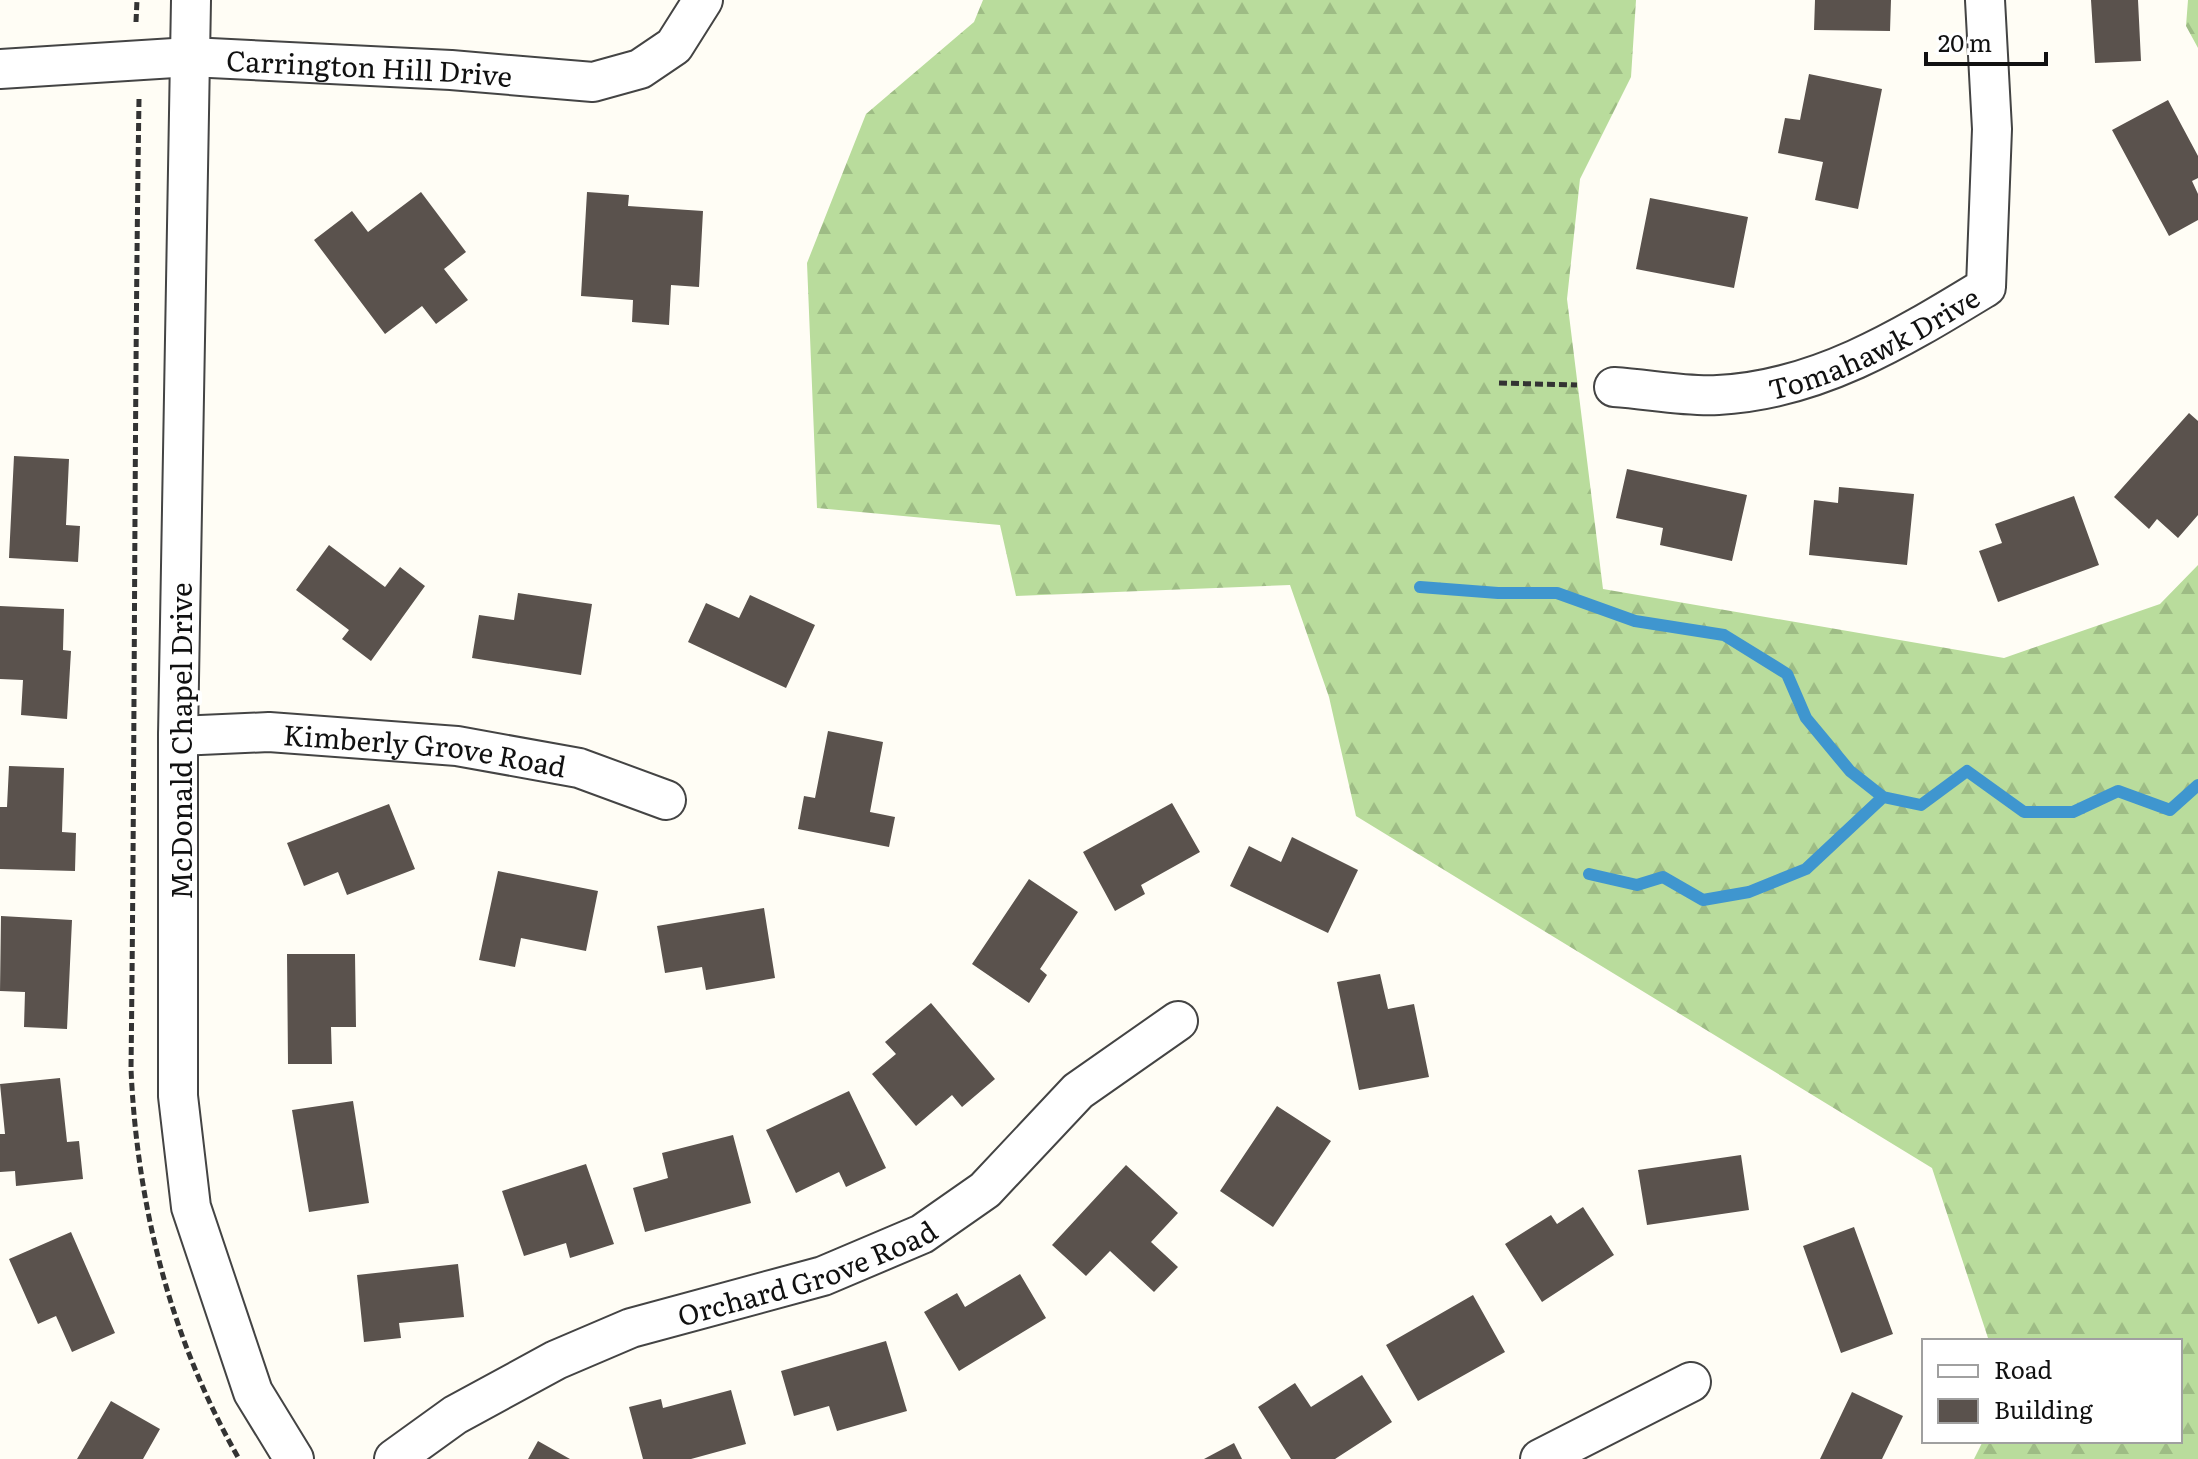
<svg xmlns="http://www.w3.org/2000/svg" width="2198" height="1459" font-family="Literata,serif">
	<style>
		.forest { fill: url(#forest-firs) }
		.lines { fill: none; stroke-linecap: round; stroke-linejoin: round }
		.stream { stroke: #3f96cf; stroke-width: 12 }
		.building { fill: #5a524d }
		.minor-casing { stroke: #444; stroke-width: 42 }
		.path { stroke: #333; stroke-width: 5; stroke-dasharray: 8 4; stroke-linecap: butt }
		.minor { stroke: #fff; stroke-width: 38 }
		.labels { text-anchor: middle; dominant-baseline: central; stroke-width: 8; stroke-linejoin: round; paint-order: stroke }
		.street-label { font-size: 28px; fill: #111; stroke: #fff }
	</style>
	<defs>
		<pattern id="forest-firs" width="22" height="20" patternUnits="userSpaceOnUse" patternTransform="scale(2)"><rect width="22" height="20" fill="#b9dc9c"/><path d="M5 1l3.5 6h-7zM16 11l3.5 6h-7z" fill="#9ebc85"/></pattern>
	</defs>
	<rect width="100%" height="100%" fill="#fffdf5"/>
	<!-- forest -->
	<path class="forest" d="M983 0H1636L1631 77 1580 179 1567 299 1603 589 2004 658 2160 604 2198 565V1459H1974L1983 1441H2180V1341H1989L1932 1168 1356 816 1329 697 1290 585 1016 596 1000 525 817 508 807 263 866 114 974 22Z
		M2188 0H2198V48L2186 26Z"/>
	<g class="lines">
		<!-- stream -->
		<path class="stream" d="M1420 587 1498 593H1557L1635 621 1724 635 1787 674 1806 718 1850 771 1883 797
			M1589 874 1637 885 1663 877 1703 900 1749 892 1806 869 1883 797 1921 805 1967 771 2024 812H2073L2118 791 2170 810 2198 785"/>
	</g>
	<!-- building -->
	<path class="building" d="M1815 0H1891L1890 31 1814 30Z
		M2091 0H2138L2141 61 2095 63Z
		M1809 74 1882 89 1858 209 1815 200 1823 162 1778 153 1785 118 1800 120Z
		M2168 100 2198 156V178L2192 181 2198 194V220L2169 236 2112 130Z
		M421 192 466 252 444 269 468 300 436 324 422 306 385 334 314 240 352 211 368 232Z
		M587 192 629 195 628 206 703 211 699 287 671 285 669 325 632 322 633 300 581 296Z
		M1650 198 1748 217 1734 288 1636 269Z
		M2189 413 2198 421V515L2178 538 2157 519 2149 529 2114 497Z
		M14 456 69 459 66 525 80 526 78 562 9 558Z
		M1627 469 1747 495 1732 561 1660 545 1663 528 1616 518Z
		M1839 487 1914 494 1907 565 1809 555 1814 500 1838 503Z
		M2074 496 2099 565 1998 602 1979 551 2002 543 1995 524Z
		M329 545 385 587 400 567 425 586 371 661 342 639 349 630 296 590Z
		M518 593 592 604 581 675 472 658 479 615 514 620Z
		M750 595 815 625 786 688 688 642 706 603 739 618Z
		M0 606 64 609 63 650 71 651 67 719 21 715 23 680 0 679Z
		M828 731 883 742 870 812 895 817 889 847 798 829 804 796 815 798Z
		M9 766 64 768 62 832 76 833 75 871 0 869V807H7Z
		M1172 803 1200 852 1141 885 1145 894 1115 911 1083 852Z
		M389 804 415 869 347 895 338 872 304 886 287 843Z
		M1292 837 1358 870 1328 933 1230 886 1249 846 1281 862Z
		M498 871 598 891 586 951 521 938 515 967 479 960Z
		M1029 879 1078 912 1040 969 1047 975 1029 1003 972 964Z
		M764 908 775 978 706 990 702 967 665 973 657 926Z
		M1 916 72 920 67 1029 24 1027 25 992 0 991Z
		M287 954H355L356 1027H331L332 1064H288Z
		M1380 974 1388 1009 1414 1004 1429 1077 1359 1090 1337 982Z
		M931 1003 995 1079 962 1107 952 1095 916 1126 872 1074 896 1054 885 1042Z
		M60 1078 67 1142 79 1141 83 1179 16 1186 15 1171 0 1172V1134H5L0 1084Z
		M849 1091 886 1168 846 1187 839 1172 796 1193 766 1130Z
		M353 1101 369 1203 309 1212 292 1110Z
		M1277 1106 1331 1141 1273 1227 1220 1191Z
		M733 1135 751 1203 645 1232 633 1188 668 1178 662 1153Z
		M1741 1155 1749 1210 1647 1225 1638 1170Z
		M586 1164 614 1244 570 1258 566 1243 524 1256 502 1191Z
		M1126 1165 1178 1213 1151 1242 1178 1267 1154 1292 1110 1251 1086 1276 1052 1245Z
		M1583 1207 1614 1255 1542 1302 1505 1244 1551 1215 1557 1224Z
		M1854 1227 1893 1334 1841 1353 1803 1246Z
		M71 1232 115 1333 72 1352 56 1316 38 1324 9 1259Z
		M458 1264 464 1317 399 1323 401 1338 364 1342 357 1275Z
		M1020 1274 1046 1318 959 1371 924 1312 957 1293 965 1307Z
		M1473 1295 1505 1352 1418 1401 1386 1345Z
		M886 1341 907 1411 837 1431 829 1406 794 1416 781 1371Z
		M1362 1375 1392 1422 1335 1459H1291L1258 1407 1295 1383 1311 1407Z
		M731 1390 746 1444 691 1459H643L629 1407 661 1399 663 1408Z
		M1852 1392 1903 1416 1882 1459H1820Z
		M111 1401 160 1429 143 1459H77Z
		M538 1441 570 1459H528Z
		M1234 1443 1242 1459H1204Z"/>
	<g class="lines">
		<!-- minor casing -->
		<g class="minor-casing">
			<g id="minor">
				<path d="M191 0 178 736V1096L191 1207 253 1392 294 1459"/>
				<path id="s1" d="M0 69 190 57 451 70 593 82 640 69 674 46 703 0"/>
				<path id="s2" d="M1614 387C1648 389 1684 397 1718 395 1818 390 1902 338 1986 287L1992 129 1985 0"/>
				<path id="s3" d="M178 736 269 732 457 746 579 768 666 800"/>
				<path id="s4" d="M394 1459 455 1415 556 1360 631 1328 823 1276 922 1234 985 1190 1078 1091 1178 1021"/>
				<path d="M1540 1459 1691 1382"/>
			</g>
		</g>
		<!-- path -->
		<path class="path" d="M136 22 137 0
			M139 99C134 422 135 745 131 1069 137 1206 171 1340 239 1459
			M1499 383 1577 385"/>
		<!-- minor -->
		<use href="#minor" class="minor"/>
	</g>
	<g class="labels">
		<!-- street labels -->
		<g class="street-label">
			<text stroke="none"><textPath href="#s1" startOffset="370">Carrington Hill Drive</textPath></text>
			<text stroke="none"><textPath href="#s2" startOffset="270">Tomahawk Drive</textPath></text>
			<text transform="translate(180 741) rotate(-90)">McDonald Chapel Drive</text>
			<text stroke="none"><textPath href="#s3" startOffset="248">Kimberly Grove Road</textPath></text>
			<text stroke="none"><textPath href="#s4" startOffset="456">Orchard Grove Road</textPath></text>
		</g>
	</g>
	<!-- legend -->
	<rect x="1922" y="1339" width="260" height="104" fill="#ffffff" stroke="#a0a0a0" stroke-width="2"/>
	<rect x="1938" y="1365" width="40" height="12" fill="#ffffff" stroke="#a0a0a0" stroke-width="2"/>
	<text x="1994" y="1379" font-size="24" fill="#111111">Road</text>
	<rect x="1938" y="1399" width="40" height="24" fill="#5a524d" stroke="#a0a0a0" stroke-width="2"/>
	<text x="1994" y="1419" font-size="24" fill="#111111">Building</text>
	<!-- scale -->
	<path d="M1926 52v12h120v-12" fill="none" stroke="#111111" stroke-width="4"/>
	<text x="1938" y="52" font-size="24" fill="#111111" stroke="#ffffff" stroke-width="6" paint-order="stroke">20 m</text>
</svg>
